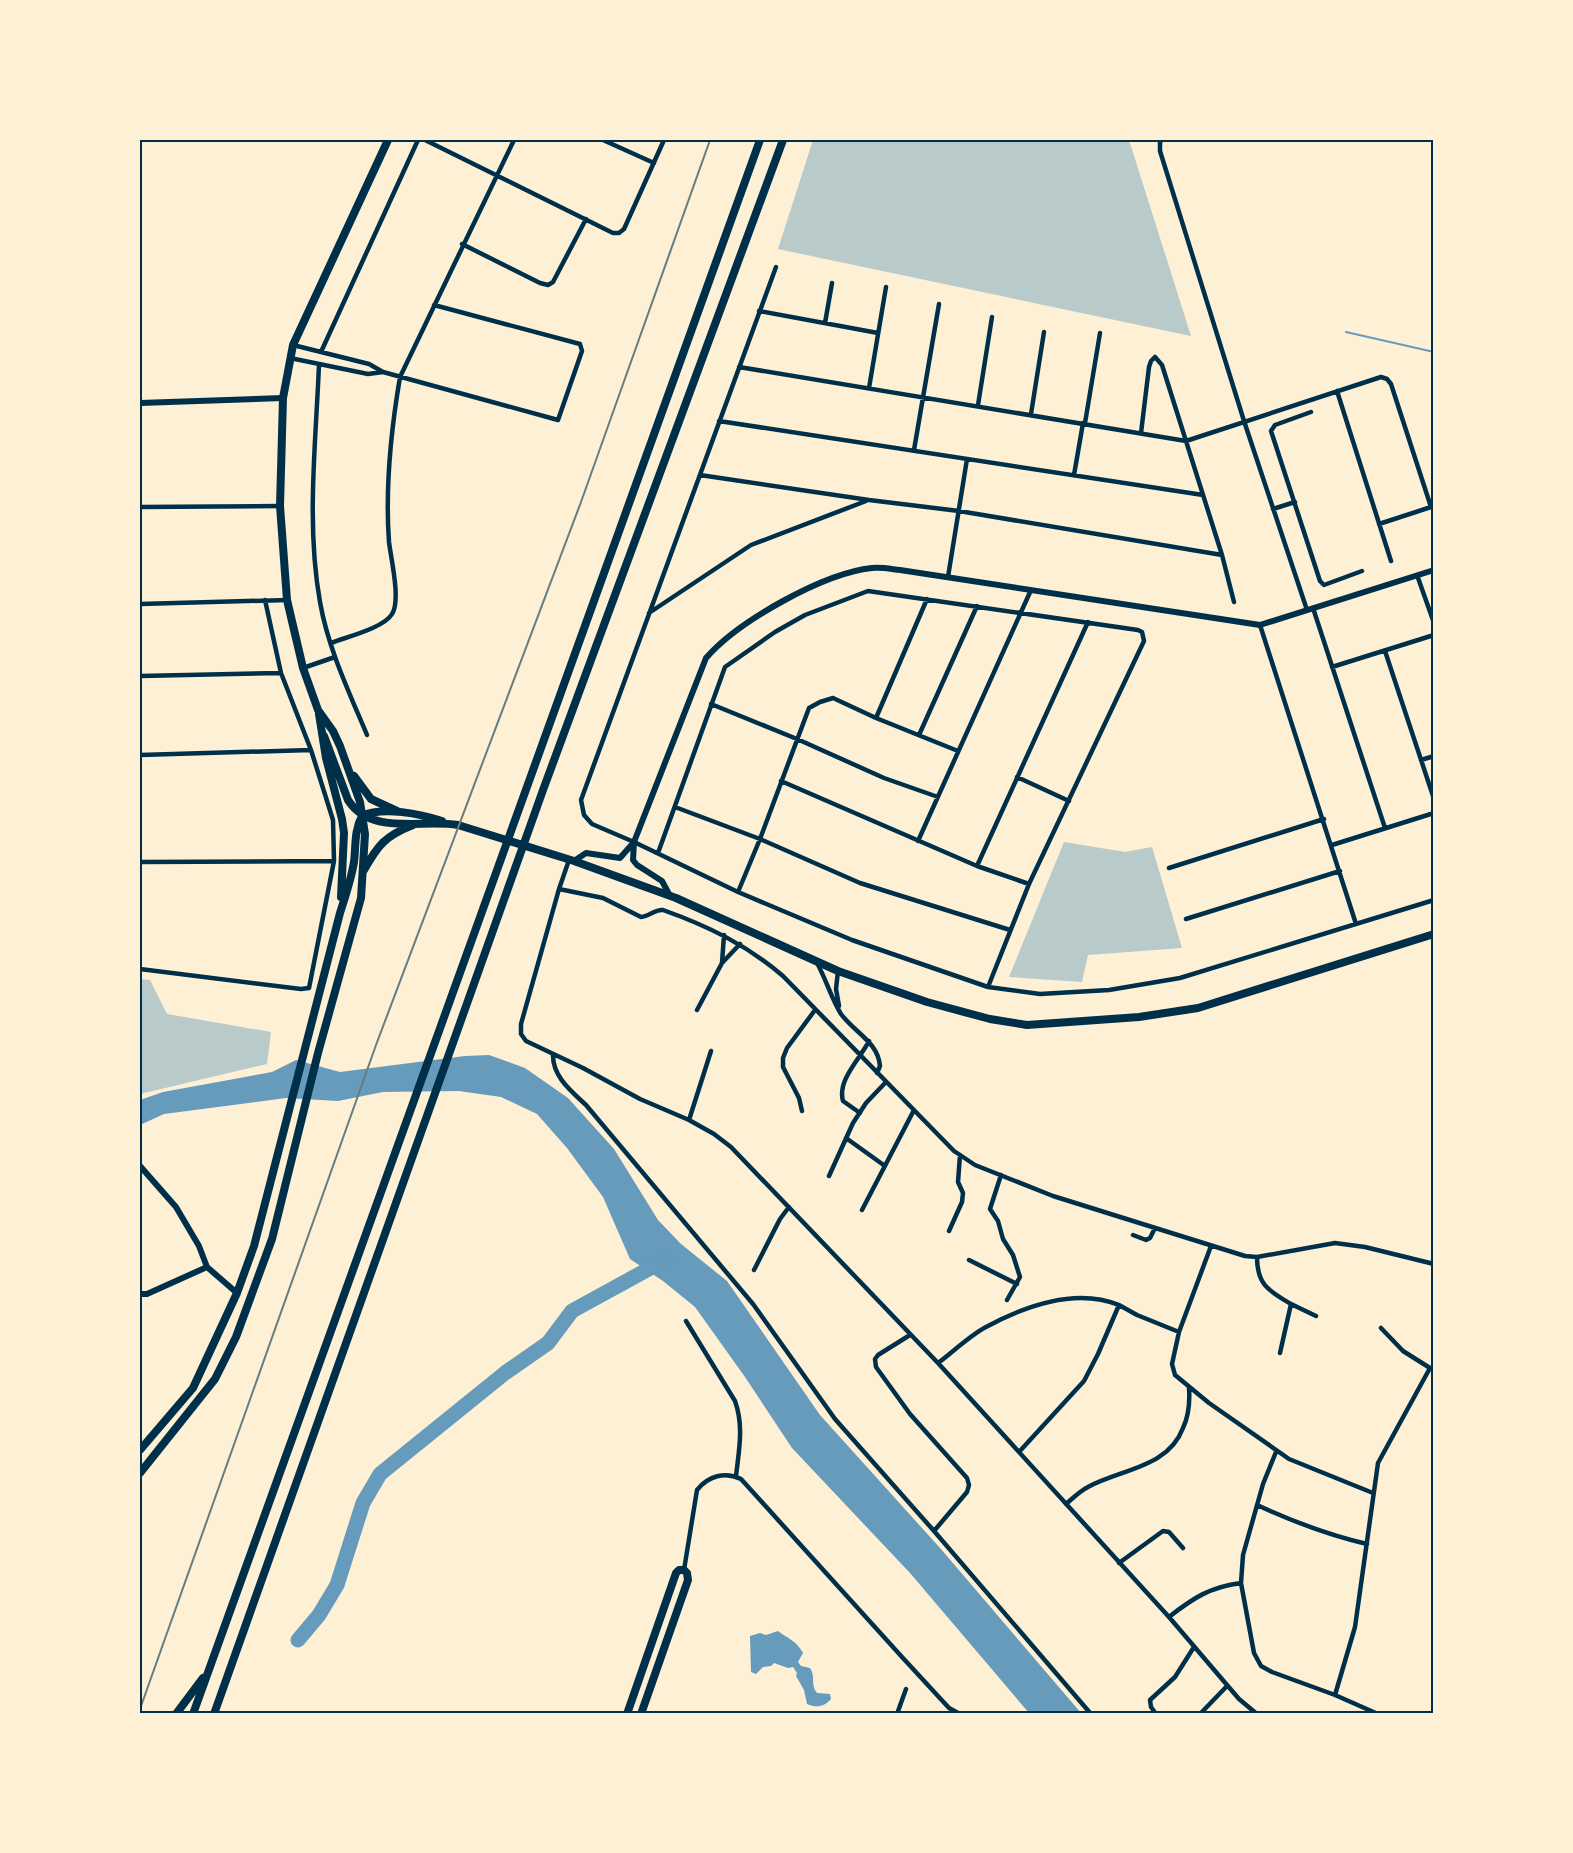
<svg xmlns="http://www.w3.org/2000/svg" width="1573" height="1853" font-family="'PT Sans',sans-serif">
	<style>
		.green { fill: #b9caca }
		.water { fill: #669bbc }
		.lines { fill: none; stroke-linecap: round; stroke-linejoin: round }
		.stream { stroke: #669bbc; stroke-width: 2 }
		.river { stroke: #669bbc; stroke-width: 15 }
		.minor { stroke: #003049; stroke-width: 4.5 }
		.tertiary { stroke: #003049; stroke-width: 6 }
		.primary { stroke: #003049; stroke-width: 8 }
		.trunk { stroke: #003049; stroke-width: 8 }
		.rail { stroke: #657d81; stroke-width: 2 }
		.neatline { fill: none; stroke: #003049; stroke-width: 2 }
	</style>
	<rect width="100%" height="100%" fill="#fdf0d5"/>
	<!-- green -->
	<path class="green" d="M813 140H1129L1191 336 778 249Z
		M1064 842 1125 852 1152 847 1182 948 1088 955 1082 982 1009 977Z
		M140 979 150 980 167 1014 271 1032 267 1064 140 1094Z"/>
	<!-- water -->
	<path class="water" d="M489 1055 525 1068 568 1098 614 1149 658 1220 681 1244 727 1281 820 1415 940 1548 1081 1713H1029L910 1573 792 1448 745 1377 695 1307 663 1281 630 1259 603 1197 567 1148 537 1114 501 1097 459 1091 383 1092 338 1101 286 1098 164 1114 140 1125V1100L163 1092 272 1072 296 1060 340 1072 465 1056Z
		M778 1631C787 1638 797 1641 803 1653L798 1662 801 1666 810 1668C816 1676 810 1685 817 1693L830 1694 831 1699C824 1707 817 1708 807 1704L804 1690 796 1676 797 1673 793 1667 788 1668 774 1663 771 1666 763 1667 756 1674 751 1672 750 1636 760 1633 766 1635Z"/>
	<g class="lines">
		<!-- stream -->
		<path class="stream" d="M1346 332 1434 352"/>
		<!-- river -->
		<path class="river" d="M298 1640 319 1615 337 1585 363 1503 380 1474 505 1373 548 1343 572 1311 665 1260"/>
		<!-- minor -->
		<path class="minor" d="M425 140 613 233H619L624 229 664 140
			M603 140 654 163
			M1162 140 1160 142V151L1244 421 1307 610
			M462 244 540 283 548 285 553 282 586 219
			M776 267 581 800 584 815 592 824 634 842 738 892 852 940 988 987 1040 994 1109 990 1180 978 1434 900
			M759 311 878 333
			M825 323 832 283
			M293 345 369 364 383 372 558 420 582 351 580 344 434 305
			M321 352 418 140
			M290 358 368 374 383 372
			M319 364C316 442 306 524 320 602 328 648 349 692 367 735
			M739 367 1186 441 1381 377 1387 379 1391 384 1431 507
			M869 388 886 287
			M1337 391 1391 561
			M978 405 992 317
			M1311 412 1275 425 1271 431 1320 581 1324 585 1362 571
			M1031 414 1044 332
			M719 421 1203 495
			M1085 423 1100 333
			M1141 433 1149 367 1151 361 1155 357 1162 365 1222 555 1234 602
			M914 450 939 304
			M700 475 869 500 959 511 1222 555
			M1074 475 1083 423
			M140 507 280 506
			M1273 509 1295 502
			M1379 524 1434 506
			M1417 575 1434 623
			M948 577 967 459
			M140 604 287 600
			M1313 608 1385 828
			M649 613 751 545 866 501
			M1260 625 1356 924
			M331 643C346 637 384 628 392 614 401 600 391 559 389 542 385 487 391 430 400 377L514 140
			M1385 651 1434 799
			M1332 667 1434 635
			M303 668 335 657
			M140 676 281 673
			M711 704 797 739 884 778 938 797
			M876 718 927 599
			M919 735 977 606
			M140 755 311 750
			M1421 760 1434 756
			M1017 777 1069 801
			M781 781 977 866 1029 884
			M675 807 760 839 860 883 1010 930
			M918 841 1031 590
			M1332 845 1434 813
			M658 853 725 667 775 632 805 615 868 591 1138 630 1142 632 1144 641 1029 884 988 987
			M569 860 559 889 521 1024V1034L526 1041 583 1068 640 1099 689 1120 714 1134 731 1147 938 1363 1169 1617 1239 1699 1257 1714
			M140 862 334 861
			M977 866 1088 622
			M1169 868 1324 819
			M559 889 603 898 641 917C650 916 655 909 663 910 708 926 747 945 783 976L954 1151 975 1165 1053 1196 1245 1256 1257 1257 1335 1243 1365 1247 1434 1264
			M738 892 760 839 809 708 820 702 833 698 876 718 958 751
			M1186 919 1340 871
			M722 963 724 935
			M817 963C826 979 831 998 841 1014 854 1032 878 1042 880 1066L877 1073
			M140 969 301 989 309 988 334 861 333 820 311 750 281 673 265 600
			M838 971 836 989 839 1006
			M697 1010 722 963 740 944
			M553 1054C552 1076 571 1091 586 1105L753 1304 835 1419 934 1531 1091 1714
			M802 1111 799 1098 783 1067V1058L787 1048 815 1010
			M860 1113 843 1101C837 1080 860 1059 869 1041
			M689 1120 711 1051
			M846 1138 885 1166
			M1001 1175 990 1209 998 1221 1003 1239 1013 1255 1020 1277 1007 1300
			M829 1176 853 1123 866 1103 886 1082
			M862 1210 914 1110
			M949 1231 962 1202 963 1193 958 1182 960 1155
			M1133 1235 1146 1240 1150 1238 1155 1228
			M1211 1246 1179 1332 1172 1364 1175 1375 1209 1403 1289 1459 1373 1493
			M1257 1257C1257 1285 1269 1291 1291 1304L1280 1353
			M969 1260 1017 1284
			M754 1270 780 1219 789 1207
			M1291 1304 1316 1316
			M686 1321 735 1401C744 1426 739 1450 736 1476
			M1381 1328 1403 1351 1430 1368
			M910 1335 878 1355 875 1359 876 1367 910 1414 967 1478 969 1485 967 1492 934 1531
			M938 1363C953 1352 969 1336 986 1327 1025 1306 1075 1287 1119 1305
			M1019 1452 1084 1381 1098 1354 1119 1305 1137 1315 1179 1332
			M1276 1452 1263 1484 1243 1555 1241 1583 1254 1653 1261 1666 1272 1672 1335 1695 1378 1714
			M1066 1504C1073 1498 1080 1491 1088 1487 1121 1469 1168 1468 1183 1428 1189 1415 1190 1402 1189 1388
			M1257 1505C1294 1522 1328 1535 1367 1544
			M1119 1563 1163 1531 1169 1532 1183 1548
			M684 1570 697 1490C708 1476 725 1471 741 1479L902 1657 949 1708 960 1714
			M1169 1617C1193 1598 1210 1587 1241 1583
			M1335 1695 1355 1627 1378 1463 1430 1368
			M897 1714 906 1689
			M1156 1714 1151 1707 1150 1700 1175 1677 1194 1647
			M1200 1714 1227 1686"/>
		<!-- tertiary -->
		<path class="tertiary" d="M140 403 283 398
			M574 861 586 853 620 858 634 842
			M670 896 662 881 637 865 633 860 634 842 706 658C738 621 824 573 872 568 882 567 891 569 900 570L1260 625 1434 570
			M140 1166 176 1207 199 1246 207 1267 237 1293
			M140 1294H147L207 1267"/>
		<!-- primary -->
		<path class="primary" d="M319 714 326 758 342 819 344 833 341 897
			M324 736 348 800C371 836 422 819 458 825L574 861 676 898 838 971 927 1002 990 1019 1027 1025 1139 1017 1198 1008 1434 934
			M354 776 371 799 397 811
			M362 816C383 806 421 814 442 821
			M364 870C378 845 385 836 413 825
			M140 1450 193 1388 237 1293 254 1246 340 913C345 897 351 880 354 862 356 846 354 831 362 816
			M140 1473 215 1379 236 1337 272 1239 318 1053 361 898 365 834 360 802 340 746 333 731 318 710 303 668 287 600 280 506 283 398 293 345 388 140
			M627 1714 676 1573 679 1570H684L687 1573 688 1580 641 1714"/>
		<!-- trunk -->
		<path class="trunk" d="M176 1714 203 1678
			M193 1714 760 140
			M214 1714 543 790 783 140"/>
		<!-- rail -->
		<path class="rail" d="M140 1709 376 1045 581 502 710 140"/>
	</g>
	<!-- border -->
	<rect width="1573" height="1853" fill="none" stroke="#fdf0d5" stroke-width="282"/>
	<rect x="141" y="141" width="1291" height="1571" class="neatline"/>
</svg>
